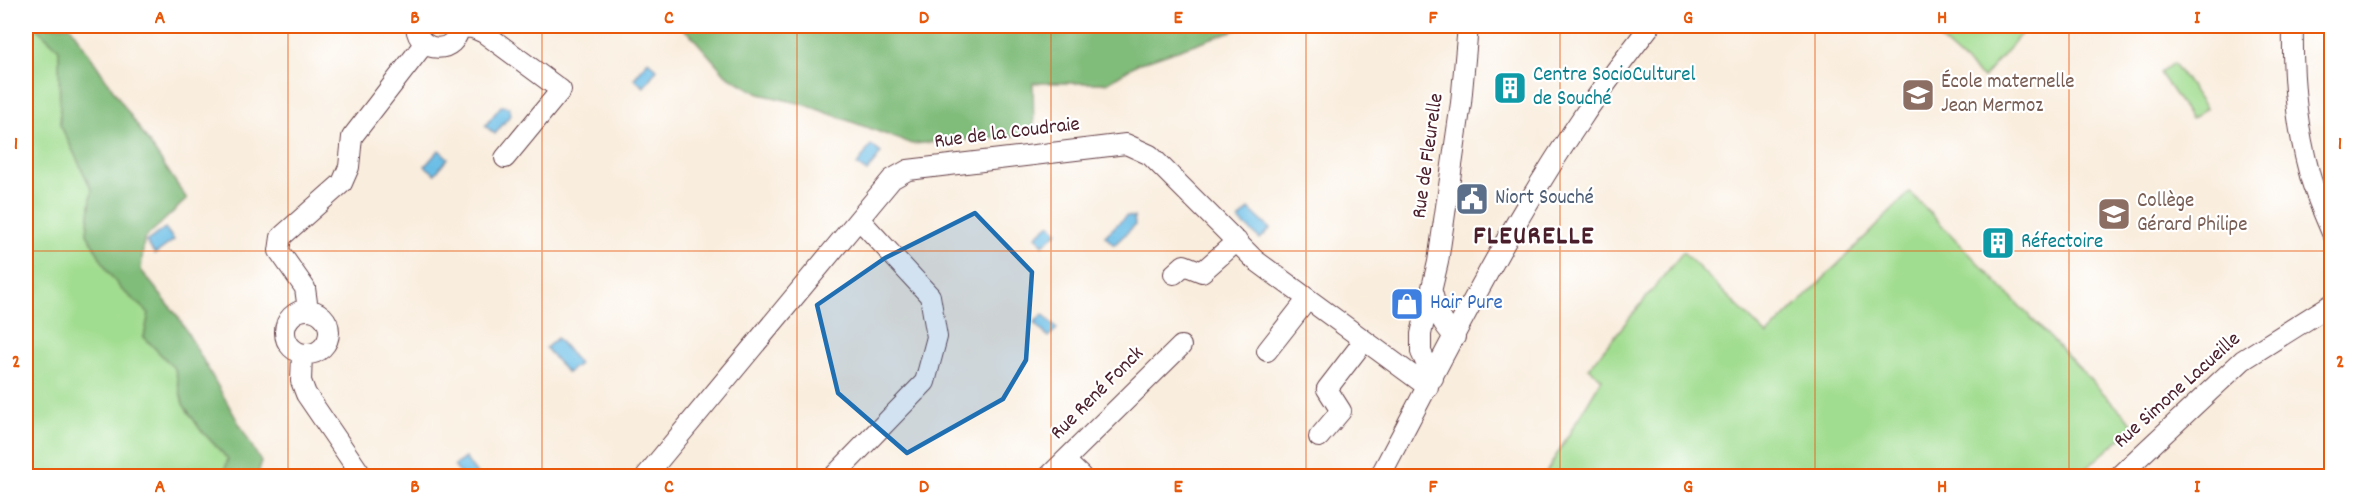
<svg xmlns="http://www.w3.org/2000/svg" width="2357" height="502" font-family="Dekko,sans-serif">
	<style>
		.green { fill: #a1dd90; stroke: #767e5e; stroke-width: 1.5 }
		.forest { fill: #80bc7a; stroke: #656e52; stroke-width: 1.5 }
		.water { fill: #6abee6; stroke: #5a6e88; stroke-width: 1.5 }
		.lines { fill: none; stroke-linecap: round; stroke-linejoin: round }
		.minor-casing { stroke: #643e46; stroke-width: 22 }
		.minor { stroke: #fff; stroke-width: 20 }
		.marked { fill: #1f6fb2; fill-opacity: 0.2; stroke: #1f6fb2; stroke-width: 4.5; stroke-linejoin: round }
		.grid { fill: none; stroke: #e8590c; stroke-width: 1.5; stroke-opacity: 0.55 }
		.labels { text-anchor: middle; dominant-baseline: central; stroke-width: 4.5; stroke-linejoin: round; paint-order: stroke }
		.culture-label { font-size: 21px; fill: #0d838f; stroke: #fff; text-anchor: start }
		.education-label { font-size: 21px; fill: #785e54; stroke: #fff; text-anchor: start }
		.street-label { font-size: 21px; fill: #4a1f2b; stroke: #fff }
		.service-label { font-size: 21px; fill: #4e5e75; stroke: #fff; text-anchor: start }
		.shop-label { font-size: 21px; fill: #366cbe; stroke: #fff; text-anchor: start }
		.district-label { font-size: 27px; font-weight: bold; letter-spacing: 1.5px; fill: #4a1f2b; stroke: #fff }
		.neatline { fill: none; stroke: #e8590c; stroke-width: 2 }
		.grid-label { font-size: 20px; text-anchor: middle; font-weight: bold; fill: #e8590c }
	</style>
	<rect width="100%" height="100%" fill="#fff"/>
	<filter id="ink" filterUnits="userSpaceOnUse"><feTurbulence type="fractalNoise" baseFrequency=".0167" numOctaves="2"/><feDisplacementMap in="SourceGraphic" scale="12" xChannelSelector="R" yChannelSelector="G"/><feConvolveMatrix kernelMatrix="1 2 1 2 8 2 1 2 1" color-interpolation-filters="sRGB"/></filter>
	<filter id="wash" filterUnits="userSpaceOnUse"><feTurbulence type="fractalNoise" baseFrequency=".008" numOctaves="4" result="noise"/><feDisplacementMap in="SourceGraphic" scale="24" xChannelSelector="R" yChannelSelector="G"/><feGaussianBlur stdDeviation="1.35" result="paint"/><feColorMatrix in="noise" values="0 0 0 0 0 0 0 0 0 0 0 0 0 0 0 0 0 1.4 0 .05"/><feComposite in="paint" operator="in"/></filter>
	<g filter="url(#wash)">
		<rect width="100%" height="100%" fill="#f9eddd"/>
		<!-- green -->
		<path class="green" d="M26 26H34L59 49 60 124 92 190 87 233 108 272 121 289 149 313 144 337 175 369 183 404 200 429 228 459 223 476H26Z
			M1925 26H2028L1983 78Z
			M2174 63 2206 109 2191 119 2160 73Z
			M1910 192 2135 426 2077 476H1544L1602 379 1589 368 1683 252 1767 335Z"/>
		<!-- forest -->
		<path class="forest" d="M34 26H70L187 199 144 239 141 270 179 318 261 462 258 476H223L228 459 200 429 183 404 175 369 144 337 149 313 121 289 108 272 87 233 92 190 60 124 59 49Z
			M678 26H1247L1137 64 1107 83H1033L1034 134 912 144 803 104 759 94 726 75 690 34Z"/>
		<!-- water -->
		<path class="water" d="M648 61 657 69 644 87 634 79Z
			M501 106 509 107 511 114 495 134 485 126Z
			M871 145 881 153 867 172 857 165Z
			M439 150 448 158 435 174 425 166Z
			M1249 209 1270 229 1260 239 1239 220Z
			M1126 216 1134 217 1135 225 1114 245 1105 236Z
			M1050 224 1058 232 1043 245 1036 236Z
			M165 228 174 240 155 254 146 242Z
			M1043 314 1057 329 1048 337 1034 323Z
			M557 338 579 364 567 373 546 348Z
			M465 458 478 476H462L454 466Z"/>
	</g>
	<g filter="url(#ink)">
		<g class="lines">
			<!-- minor casing -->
			<g class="minor-casing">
				<path id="minor" d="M416 26C418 55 458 55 459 26
					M2293 26C2292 75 2296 124 2309 172 2314 193 2324 213 2332 233
					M460 27 473 28 484 33 561 90 505 158
					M1174 274 1184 265 1202 272 1237 241
					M1432 292C1437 311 1441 323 1455 337
					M285 332a22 22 0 1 1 44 0a22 22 0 1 1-44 0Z
					M308 310 305 288 279 251 281 237 342 183 349 167 352 137 424 44
					M1267 351 1307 300
					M302 354 301 381 306 394 362 476
					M1433 378 1421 352V334L1438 262 1461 103 1468 26
					M1319 437 1341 411 1327 389 1364 341
					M1065 461 1081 476
					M646 476 892 179 908 170 1126 144 1150 155 1255 260 1428 387
					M834 476 925 382 937 337 930 296 860 220
					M1049 476 1181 346
					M1380 476C1444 356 1505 231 1582 118 1603 86 1627 56 1650 26
					M2119 476 2243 360 2332 304"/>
			</g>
			<!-- minor -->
			<use href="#minor" class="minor"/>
		</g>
	</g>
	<!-- marked area -->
	<path class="marked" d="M975 213 1032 272 1026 360 1003 399 907 453 838 393 817 305 885 258Z"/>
	<!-- grid -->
	<path class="grid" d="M288 26V476M542 26V476M797 26V476M1051 26V476M1306 26V476M1560 26V476M1815 26V476M2069 26V476M26 251H2332"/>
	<!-- icons -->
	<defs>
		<g id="building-square" transform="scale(1.725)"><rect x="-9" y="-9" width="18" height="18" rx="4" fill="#0f9aa8" stroke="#fff"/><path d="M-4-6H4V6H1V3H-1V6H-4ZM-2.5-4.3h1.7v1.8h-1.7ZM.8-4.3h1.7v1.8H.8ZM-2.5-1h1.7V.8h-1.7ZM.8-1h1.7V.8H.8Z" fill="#fff"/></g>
		<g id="school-square" transform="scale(1.725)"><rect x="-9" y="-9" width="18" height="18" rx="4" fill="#8d6e63" stroke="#fff"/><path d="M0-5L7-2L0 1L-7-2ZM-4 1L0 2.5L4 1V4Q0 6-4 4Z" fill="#fff"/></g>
		<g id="civic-square" transform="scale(1.725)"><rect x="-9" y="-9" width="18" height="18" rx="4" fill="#5c6f8a" stroke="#fff"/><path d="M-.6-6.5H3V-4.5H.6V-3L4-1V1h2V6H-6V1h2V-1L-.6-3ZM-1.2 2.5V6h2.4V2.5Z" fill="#fff"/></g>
		<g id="shop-square" transform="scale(1.725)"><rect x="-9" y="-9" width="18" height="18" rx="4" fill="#3f7fe0" stroke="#fff"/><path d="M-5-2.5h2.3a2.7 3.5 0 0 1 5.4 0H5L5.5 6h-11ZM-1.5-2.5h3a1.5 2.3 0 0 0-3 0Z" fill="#fff"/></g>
	</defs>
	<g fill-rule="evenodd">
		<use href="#building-square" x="1510" y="88"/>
		<use href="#school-square" x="1918" y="95"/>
		<use href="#civic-square" x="1472" y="199"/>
		<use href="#school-square" x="2114" y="214"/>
		<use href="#building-square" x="1998" y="243"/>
		<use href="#shop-square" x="1407" y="304"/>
	</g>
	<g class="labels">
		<!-- culture labels -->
		<g class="culture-label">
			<text x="1533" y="76">Centre SocioCulturel<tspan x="1533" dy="24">de Souché</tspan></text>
			<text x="2021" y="243">Réfectoire</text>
		</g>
		<!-- education labels -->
		<g class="education-label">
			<text x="1941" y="83">École maternelle<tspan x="1941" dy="24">Jean Mermoz</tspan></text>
			<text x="2137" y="202">Collège<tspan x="2137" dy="24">Gérard Philipe</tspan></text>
		</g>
		<!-- street labels -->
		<g class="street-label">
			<text transform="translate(1007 134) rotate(-7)">Rue de la Coudraie</text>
			<text transform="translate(1429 156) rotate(-82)">Rue de Fleurelle</text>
			<text transform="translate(2178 391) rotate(-42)">Rue Simone Lacueille</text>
			<text transform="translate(1098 394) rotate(-45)">Rue René Fonck</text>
		</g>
		<!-- service labels -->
		<g class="service-label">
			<text x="1495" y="199">Niort Souché</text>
		</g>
		<!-- shop labels -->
		<g class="shop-label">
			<text x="1430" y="304">Hair Pure</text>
		</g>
		<!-- district labels -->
		<g class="district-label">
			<text x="1534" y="237">FLEURELLE</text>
		</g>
	</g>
	<!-- margin -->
	<rect width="2357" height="502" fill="none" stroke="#fff" stroke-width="66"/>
	<rect x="33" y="33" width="2291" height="436" class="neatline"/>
	<g class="grid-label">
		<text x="160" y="23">A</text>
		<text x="415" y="23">B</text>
		<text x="669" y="23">C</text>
		<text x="924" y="23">D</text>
		<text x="1178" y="23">E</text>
		<text x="1433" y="23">F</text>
		<text x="1688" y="23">G</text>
		<text x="1942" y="23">H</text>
		<text x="2197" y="23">I</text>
		<text x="16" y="149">1</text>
		<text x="2340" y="149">1</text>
		<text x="16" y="367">2</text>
		<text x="2340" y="367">2</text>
		<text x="160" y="492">A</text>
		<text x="415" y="492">B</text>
		<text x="669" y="492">C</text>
		<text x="924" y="492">D</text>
		<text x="1178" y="492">E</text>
		<text x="1433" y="492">F</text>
		<text x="1688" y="492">G</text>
		<text x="1942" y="492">H</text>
		<text x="2197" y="492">I</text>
	</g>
</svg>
